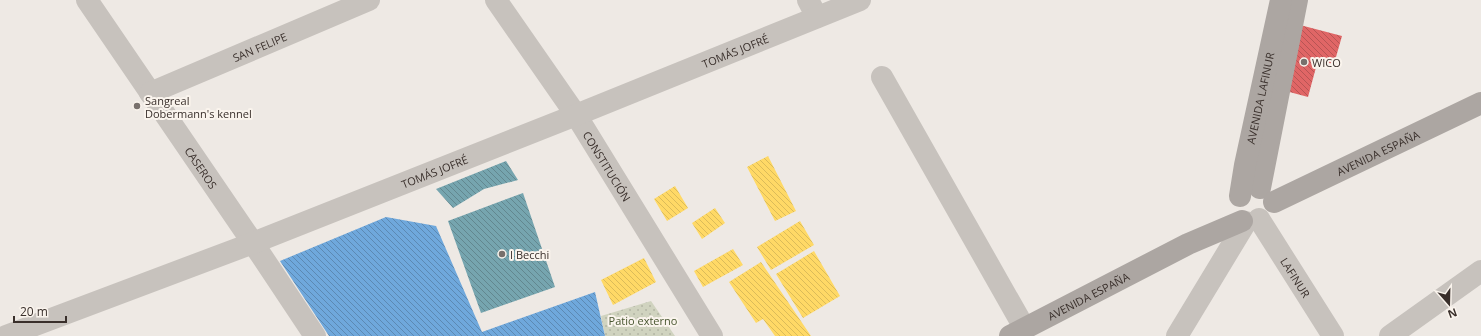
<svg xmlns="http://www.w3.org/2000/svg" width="1481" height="336" font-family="'Open Sans',sans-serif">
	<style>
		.park { fill: url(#park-dots) }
		.homes { fill: url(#homes-back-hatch) }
		.shops { fill: url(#shops-back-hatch) }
		.schools { fill: url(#schools-back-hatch) }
		.public { fill: url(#public-back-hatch) }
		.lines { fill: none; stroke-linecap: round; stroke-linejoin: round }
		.minor { stroke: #c7c2bd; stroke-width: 22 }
		.major { stroke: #aca6a2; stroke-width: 22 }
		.poi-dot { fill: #78706c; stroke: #faf4ed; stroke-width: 1.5 }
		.labels { text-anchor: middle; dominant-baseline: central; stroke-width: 4; stroke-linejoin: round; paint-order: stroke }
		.street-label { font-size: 11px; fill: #392f2b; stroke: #faf4ed }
		.poi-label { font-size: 11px; fill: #392f2b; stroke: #faf4ed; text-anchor: start }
		.park-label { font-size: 11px; fill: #485630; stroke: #faf4ed }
	</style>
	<defs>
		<pattern id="park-dots" width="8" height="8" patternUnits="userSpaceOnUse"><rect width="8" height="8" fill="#d0d3bf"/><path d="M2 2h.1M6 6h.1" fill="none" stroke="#b3b5a4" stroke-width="1.8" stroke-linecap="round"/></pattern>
		<pattern id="homes-back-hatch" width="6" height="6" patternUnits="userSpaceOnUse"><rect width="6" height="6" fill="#ffd966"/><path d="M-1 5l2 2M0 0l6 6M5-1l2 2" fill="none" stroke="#dbbb59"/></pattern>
		<pattern id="shops-back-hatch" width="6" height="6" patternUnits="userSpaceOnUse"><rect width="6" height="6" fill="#e06666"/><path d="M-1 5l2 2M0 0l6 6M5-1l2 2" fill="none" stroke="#b75454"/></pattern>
		<pattern id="schools-back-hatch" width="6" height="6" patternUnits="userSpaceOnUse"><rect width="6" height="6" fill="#6fa8dc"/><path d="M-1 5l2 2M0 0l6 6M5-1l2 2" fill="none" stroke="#5c89b3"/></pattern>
		<pattern id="public-back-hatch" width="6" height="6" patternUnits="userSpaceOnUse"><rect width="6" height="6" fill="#76a5af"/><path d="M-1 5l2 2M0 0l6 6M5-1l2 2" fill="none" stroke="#62878f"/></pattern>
	</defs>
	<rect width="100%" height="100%" fill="#eee9e4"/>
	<!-- park -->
	<path class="park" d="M651 301 675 336H605L601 316Z"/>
	<!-- homes -->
	<path class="homes" d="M768 156 796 211 775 221 747 167Z
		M675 186 688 208 667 221 654 199Z
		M715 208 725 223 702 239 692 223Z
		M800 221 814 245 771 270 757 247Z
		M733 249 743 265 703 287 694 271Z
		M814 251 840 296 803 318 776 274Z
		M644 258 656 282 613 305 601 280Z
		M761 262 811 336H775L763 319 756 323 729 282Z"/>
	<!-- shops -->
	<path class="shops" d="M1300 25 1342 36 1334 64 1318 60 1308 97 1282 90Z"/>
	<!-- schools -->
	<path class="schools" d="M386 217 436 226 482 332 595 292 605 336H329L280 261Z"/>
	<!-- public -->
	<path class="public" d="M506 161 518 180 484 189 453 208 436 189Z
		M523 193 555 287 481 313 448 221Z"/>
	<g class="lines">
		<!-- minor -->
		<g class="minor">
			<path id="s1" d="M87 0 253 243 315 336"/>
			<path id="s2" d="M496 0 576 115 712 336"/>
			<path d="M808 0 817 17"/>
			<path d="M882 77 1025 329"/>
			<path id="s3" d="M150 93 369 0"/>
			<path id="s4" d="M1259 219 1333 336"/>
			<path id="s5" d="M6 336 253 243 576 115 860 0"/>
			<path d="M1177 336 1246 222"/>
			<path d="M1390 336 1481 271"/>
		</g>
		<!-- major -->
		<g class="major">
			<path d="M1260 188 1297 0"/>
			<path id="s6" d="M1240 196 1245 165 1281 0"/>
			<path id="s7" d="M1274 202 1481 103"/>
			<path id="s8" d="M1010 336 1188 244 1242 221"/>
		</g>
	</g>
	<!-- markers -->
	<g class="poi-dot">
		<circle cx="1304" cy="62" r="4"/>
		<circle cx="137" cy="106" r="4"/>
		<circle cx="502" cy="254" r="4"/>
	</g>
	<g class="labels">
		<!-- street labels -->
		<g class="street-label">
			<text stroke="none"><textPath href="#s3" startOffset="119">SAN FELIPE</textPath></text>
			<text stroke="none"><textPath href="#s5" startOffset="783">TOMÁS JOFRÉ</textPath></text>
			<text stroke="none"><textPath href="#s6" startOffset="100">AVENIDA LAFINUR</textPath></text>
			<text stroke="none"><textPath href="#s7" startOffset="115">AVENIDA ESPAÑA</textPath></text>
			<text stroke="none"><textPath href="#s2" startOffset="200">CONSTITUCIÓN</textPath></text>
			<text stroke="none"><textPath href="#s1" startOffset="203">CASEROS</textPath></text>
			<text stroke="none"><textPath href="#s5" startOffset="459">TOMÁS JOFRÉ</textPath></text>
			<text stroke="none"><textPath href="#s4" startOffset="69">LAFINUR</textPath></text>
			<text stroke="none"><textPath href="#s8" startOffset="88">AVENIDA ESPAÑA</textPath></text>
		</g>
		<!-- poi labels -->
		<g class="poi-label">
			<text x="1312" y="62">WICO</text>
			<text x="145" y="100">Sangreal<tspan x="145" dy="13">Dobermann's kennel</tspan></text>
			<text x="510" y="254">I Becchi</text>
		</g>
		<!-- park labels -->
		<g class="park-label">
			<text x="643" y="320">Patio externo</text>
		</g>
	</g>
	<!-- north arrow -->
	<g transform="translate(1449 304) rotate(160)" stroke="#faf4ed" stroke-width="3" paint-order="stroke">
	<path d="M0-3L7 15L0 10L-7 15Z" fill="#392f2b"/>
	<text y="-6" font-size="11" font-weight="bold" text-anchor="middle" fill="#392f2b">N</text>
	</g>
	<!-- scale -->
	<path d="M14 316v6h52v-6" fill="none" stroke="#392f2b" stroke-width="2"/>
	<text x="20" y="316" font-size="12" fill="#392f2b" stroke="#faf4ed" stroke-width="3" paint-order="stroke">20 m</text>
</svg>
